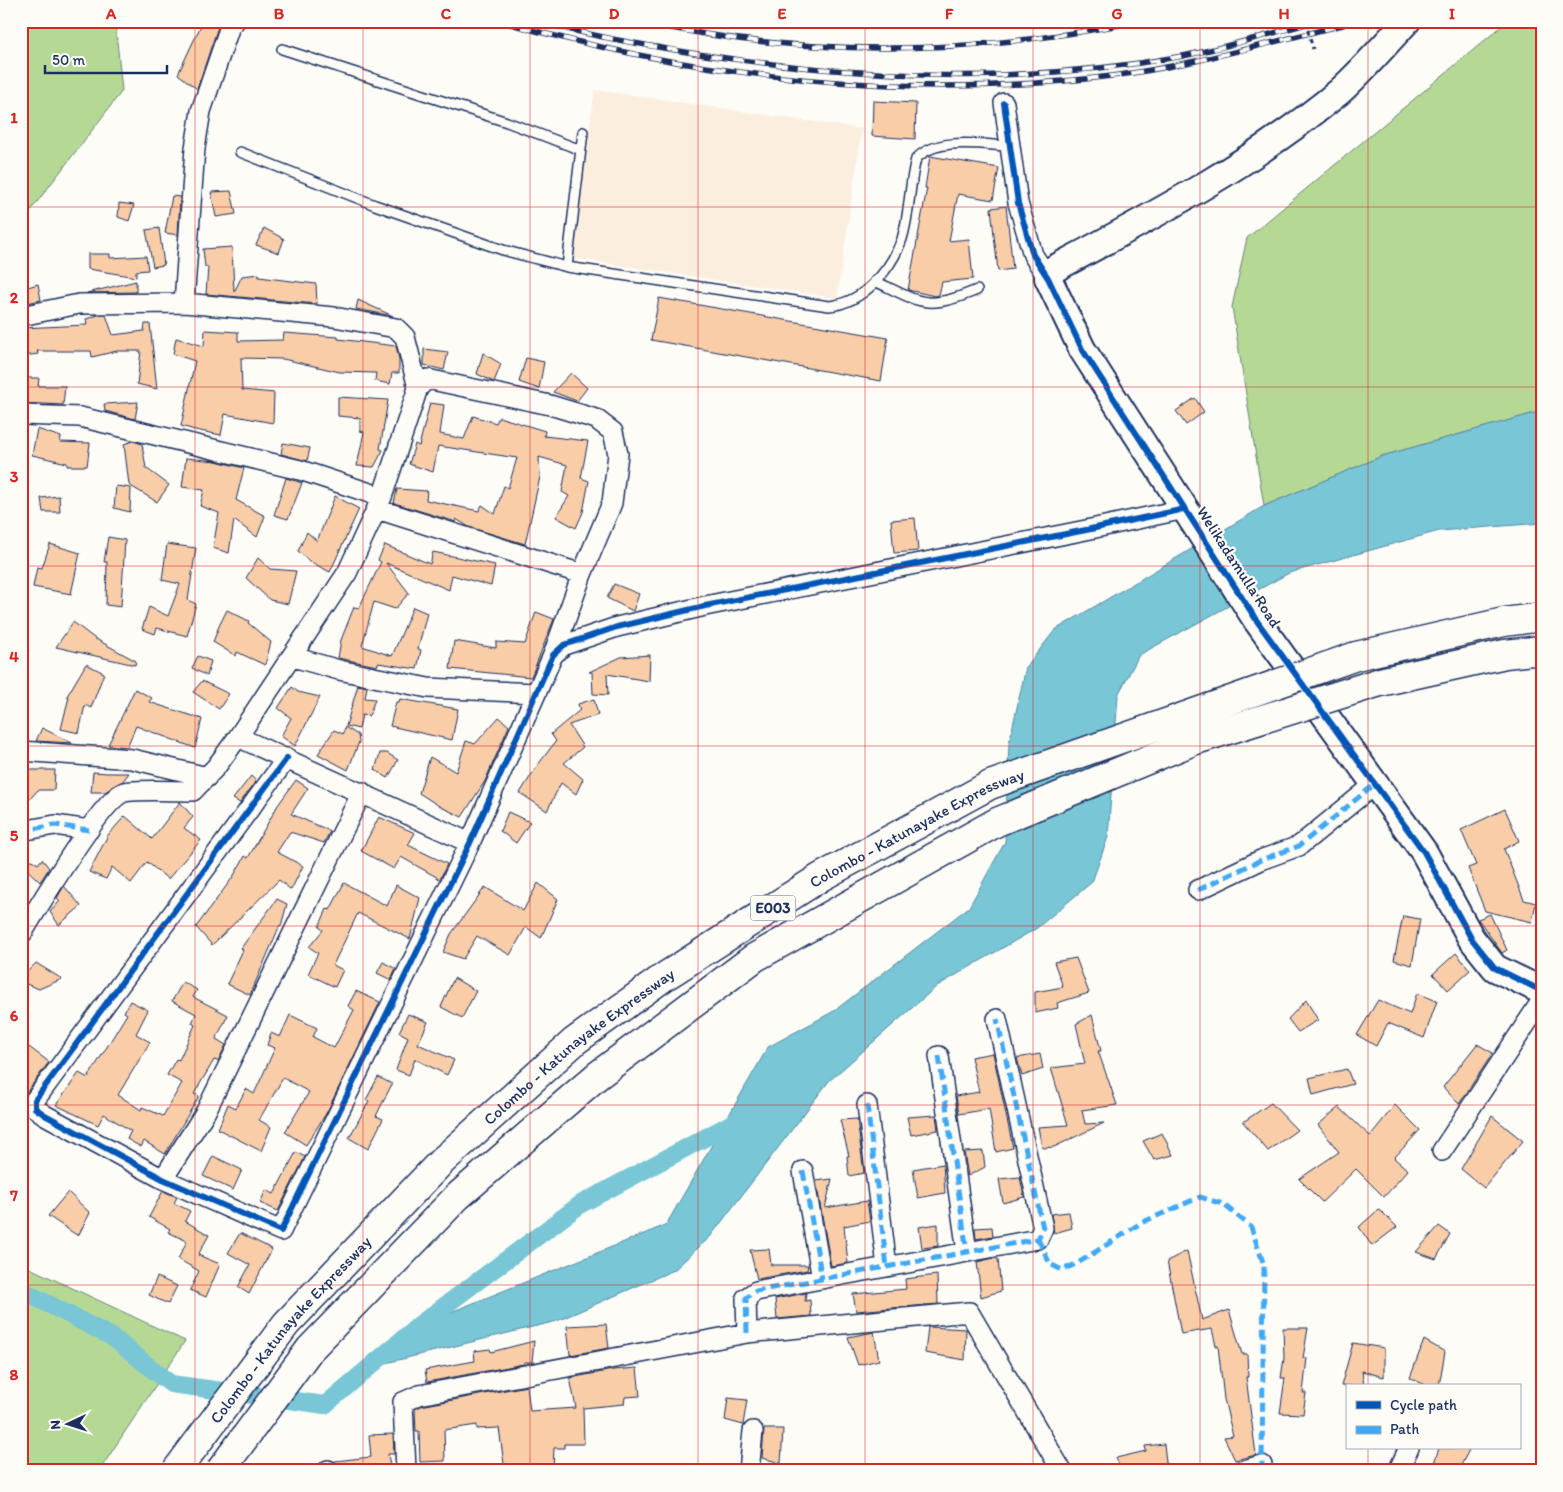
<svg xmlns="http://www.w3.org/2000/svg" width="1563" height="1492" font-family="Itim,sans-serif">
	<style>
		.built { fill: #fceedf }
		.green { fill: #b5d994; stroke: #688479 }
		.water { fill: #78c6d6; stroke: #538aa6 }
		.lines { fill: none; stroke-linecap: round; stroke-linejoin: round }
		.canal { stroke: #78c6d6; stroke-width: 18 }
		.building { fill: #f9cda8; stroke: #1b2f5e }
		.lane-casing { stroke: #1b2f5e; stroke-width: 12 }
		.street-casing { stroke: #1b2f5e; stroke-width: 22 }
		.secondary-casing { stroke: #1b2f5e; stroke-width: 30 }
		.lane { stroke: #fdfcf7; stroke-width: 9 }
		.street { stroke: #fdfcf7; stroke-width: 19 }
		.secondary { stroke: #fdfcf7; stroke-width: 26 }
		.rail-casing { stroke: #1b2f5e; stroke-width: 5.5 }
		.rail { stroke: #fdfcf7; stroke-width: 4; stroke-dasharray: 11; stroke-linecap: butt }
		.highway-bridge-casing { stroke: #1b2f5e; stroke-width: 31; stroke-linecap: butt }
		.path-bridge { stroke: #1b2f5e; stroke-width: 3; stroke-dasharray: 5 4; stroke-linecap: butt }
		.highway-bridge { stroke: #fdfcf7; stroke-width: 28 }
		.quiet { stroke: #3fa9f5; stroke-width: 5; stroke-dasharray: 10 5; stroke-linecap: butt }
		.cycleway-casing { stroke: #fdfcf7; stroke-width: 9 }
		.cycleway { stroke: #0057b8; stroke-width: 6 }
		.grid { fill: none; stroke: #d62828; stroke-width: 1; stroke-opacity: 0.55 }
		.labels { text-anchor: middle; dominant-baseline: central; stroke-width: 4.5; stroke-linejoin: round; paint-order: stroke }
		.shield { fill: #fdfcf7; stroke: #5f6c8c; stroke-width: 1 }
		.shield-label { font-size: 15px; font-weight: bold; fill: #1b2f5e }
		.street-label { font-size: 16px; fill: #1b2f5e; stroke: #fdfcf7 }
		.neatline { fill: none; stroke: #d62828; stroke-width: 2 }
		.grid-label { font-size: 16px; text-anchor: middle; font-weight: bold; fill: #d62828 }
	</style>
	<rect width="100%" height="100%" fill="#fdfcf7"/>
	<filter id="ink" filterUnits="userSpaceOnUse"><feTurbulence type="fractalNoise" baseFrequency=".02" numOctaves="2"/><feDisplacementMap in="SourceGraphic" scale="10" xChannelSelector="R" yChannelSelector="G"/><feConvolveMatrix kernelMatrix="1 2 1 2 8 2 1 2 1" color-interpolation-filters="sRGB"/></filter>
	<g filter="url(#ink)">
		<!-- built -->
		<path class="built" d="M595 90 862 129 837 298 571 258Z"/>
		<!-- green -->
		<path class="green" d="M21 21H115L122 91 21 223Z
			M1508 21H1542V411L1382 456 1264 506 1232 307 1247 238Z
			M21 1264 185 1341 99 1471H21Z"/>
		<!-- water -->
		<path class="water" d="M1542 411V523L1439 531 1289 573 1139 655 1118 695 1108 837 1092 882 1037 928 937 986 829 1081 710 1237 674 1270 557 1321 382 1364 419 1325 666 1225 768 1047 834 1011 969 907 1005 842 1009 743 1026 667 1055 630 1264 506 1382 456Z"/>
		<g class="lines">
			<!-- canal -->
			<path class="canal" d="M21 1290 112 1337 171 1384 325 1405 419 1325 581 1204 740 1119"/>
		</g>
		<!-- building -->
		<path class="building" d="M203 21H220L197 89 178 74Z
			M873 101 916 103 915 139 872 136Z
			M930 156 999 168 993 200 958 194 949 241 969 239 973 279 942 282 939 295 935 296 908 290 927 188H925Z
			M231 191 236 214 216 217 211 192Z
			M172 196 180 197 178 235 165 233Z
			M119 203 134 205 129 221 118 217Z
			M1006 206 1013 269 998 271 991 208Z
			M159 228 164 265 153 267 146 230Z
			M264 228 284 239 279 253 256 245Z
			M232 247 234 292 242 276 259 274V277L316 284 317 304 206 294 208 267H205L203 249Z
			M88 254H110V258L146 256 148 270 136 271V277L88 269Z
			M136 281V292L87 293Z
			M38 284 41 300 22 304 21 289Z
			M659 298 888 338 881 381 651 340Z
			M358 300 393 316 356 309Z
			M98 315H106L113 335 144 331 145 324H150L157 389 137 384 141 351H117L92 357 91 351H37L38 354 24 356 21 328 87 325 86 319Z
			M205 330 238 332V341L283 340 284 333 338 337V339L396 346 399 359V373H392L390 384 375 381 376 373 340 372 283 359 241 358 242 390 274 393 273 423 225 414 221 435 195 430 181 426 195 361 173 354 176 338 204 346Z
			M424 349 448 352 444 370 424 365Z
			M483 353 501 364 494 382 477 374Z
			M526 358 544 362 539 389 519 382Z
			M571 373 587 388 577 401 553 392Z
			M26 378H39L38 386H65L63 405 22 403Z
			M338 397 388 400 380 449 383 450 374 467 357 466 364 432 360 431V418L338 416Z
			M1195 398 1204 412 1186 425 1176 411Z
			M138 402 135 419 105 411 104 404Z
			M430 403 444 405 440 434 464 439 473 416 496 423 499 417 545 431 544 436 588 441 581 478 589 481 583 512 576 528 556 517 569 496 562 492 567 465 539 457 540 477 525 544 469 527 456 519V522L394 503 397 489 427 491 426 500 479 511 482 505 495 514 504 486 508 488 517 458 438 446 433 472 409 464 415 444 419 446Z
			M37 429 61 437 60 442 90 443 87 466H67V463L32 455Z
			M133 441 142 444 146 468 169 485 157 502 129 485 124 444Z
			M283 443 310 448 307 461 281 454Z
			M186 458 216 461 244 468 236 500 265 516 257 537 234 520 229 553 213 548 219 513 200 506 204 490 182 487Z
			M286 478 302 483 288 519 274 515Z
			M116 486 131 488 130 512 114 508Z
			M59 496 60 512H43L41 498Z
			M335 496 359 509 330 572 309 561 298 551 307 532 317 541Z
			M915 518 918 551 894 553 891 520Z
			M108 537 125 540 121 607 106 605 107 562H104Z
			M50 544 80 553 71 594 33 587 37 567 42 568Z
			M167 544 196 548 188 600 196 604 187 636 157 628 155 634 142 629 149 607 168 616 180 584 162 580Z
			M385 545 430 564 433 552 495 565 491 586 452 575 449 590 386 563 409 593 395 609 374 602 362 646 392 656 413 607 427 613 418 649 421 650 417 669 378 663 377 666 338 658 341 640 354 607 359 608 381 562 378 560Z
			M258 558 270 569 296 571 288 604 270 600 246 578Z
			M614 584 639 594 633 611 607 598Z
			M227 610 249 621 248 623 271 642 265 665 237 652 236 656 213 642 219 626Z
			M536 612 554 619 531 677 450 669 454 641 496 648V642L525 644Z
			M73 622 94 638 136 661 135 665 56 647Z
			M650 655 649 681 607 674 608 695 593 694 592 672H589L621 657Z
			M198 656 211 661 207 676 192 668Z
			M86 664 104 673 91 708 85 705 79 733 61 729 69 697 67 696Z
			M202 681 229 694 219 709 193 692Z
			M358 685 367 687 365 698 375 699 369 716 362 715 359 729 346 726Z
			M292 687 298 692 320 697 295 746 281 736 291 718 278 708Z
			M135 689 152 698 149 702 202 719 195 748 136 726 127 747 108 745Z
			M400 699 458 709 452 740 390 726 396 702H399Z
			M594 699 598 715 569 725 583 747 564 763 583 779 576 794 561 783 547 811 520 793 537 766 556 741 551 734 580 710 578 704Z
			M499 717 509 726 485 781 462 817 439 806 419 793 430 757 456 772 466 741 475 744Z
			M345 727 358 735 359 742 348 770 318 754 334 730 343 734Z
			M42 728 72 743 36 741Z
			M380 753H387L398 760 388 778 375 770Z
			M24 770H55L54 790H38L21 809Z
			M93 772 108 773H129L123 781 105 792H91Z
			M251 776 256 781 240 803 233 799Z
			M296 780 308 788 291 814 330 831 324 843 290 832 277 852 303 866 291 890 279 880 212 945 196 927 233 877 245 856 248 858 278 805Z
			M180 802 193 817 184 828 201 840 168 879 147 862 131 883 112 867 106 879 89 872 108 835 125 816 152 839Z
			M1505 809 1519 841 1504 849 1524 900 1536 903 1532 922 1485 911 1468 868 1476 865 1461 830Z
			M508 812 530 822 516 843 500 831Z
			M379 817 415 833 408 845 447 864 440 879 401 857 394 869 361 851Z
			M21 853 38 864 42 859 49 868 40 882 21 864Z
			M344 883 387 906 396 885 420 898 410 939 358 913 333 965 343 970 335 987 308 974 318 953 309 947 323 930 319 927 327 909 330 910Z
			M538 883 558 899 541 938 526 927 510 955 477 936 463 959 443 952 451 934 485 887 523 911Z
			M64 886 81 906 59 925 50 912 60 901 57 898Z
			M277 899 287 904 281 926 280 925 250 995 227 984 243 950 241 948Z
			M1490 914 1507 950 1502 953 1478 919Z
			M1403 916 1420 919 1412 965 1394 960Z
			M1456 953 1470 970 1448 990 1433 974Z
			M1076 958 1089 993 1057 1003 1058 1008 1035 1013V992L1063 987 1054 962Z
			M383 962 396 969 391 980 377 973Z
			M36 963 62 979 39 989 21 982V978Z
			M454 978 476 991 462 1018 441 1007Z
			M183 982 197 990 193 997 228 1015 216 1039 226 1045 218 1061 214 1060 194 1094 199 1096 165 1154 144 1141 141 1147 127 1139 131 1131 104 1114 98 1125 56 1105 79 1073 88 1078 127 1014 124 1012 130 1001 148 1010 136 1034 150 1042 118 1095 141 1110 142 1107 163 1116 182 1083 167 1075 176 1059 179 1060 195 1025 192 1023 196 1014 172 1001Z
			M356 991 380 1002 327 1112 306 1145 285 1132 309 1092 283 1078 259 1120 271 1127 261 1151 218 1129 228 1104 236 1108 246 1089 254 1094 275 1048 267 1045 271 1033 280 1037 290 1015 317 1028 313 1037 334 1048 354 1010 348 1006Z
			M1417 993 1437 1001 1424 1038 1388 1023 1376 1046 1357 1035 1378 1000 1410 1014Z
			M1306 1000 1318 1020 1298 1032 1288 1019Z
			M408 1014 428 1022 418 1044 454 1060 447 1075 415 1059 409 1075 396 1070 408 1037 399 1032Z
			M1092 1015 1101 1051H1098L1117 1105 1082 1110 1085 1124 1104 1123 1054 1147 1042 1148 1038 1127 1068 1125 1051 1068 1085 1064 1076 1024Z
			M1477 1044 1493 1053 1459 1104 1443 1087Z
			M29 1047 49 1062 26 1093 21 1105V1056Z
			M993 1053 1013 1148 996 1152 989 1109 959 1114 956 1096 979 1092 971 1057Z
			M1040 1054 1043 1069 1022 1076 1017 1058Z
			M1347 1069 1353 1084 1313 1095 1309 1078Z
			M378 1077 392 1084 376 1116 383 1119 368 1149 349 1138 369 1101 366 1100Z
			M1271 1103 1297 1130 1268 1151 1243 1122Z
			M1395 1105 1420 1130 1394 1158 1408 1170 1384 1197 1356 1169 1322 1202 1299 1179 1339 1152 1318 1125 1339 1107 1370 1136Z
			M936 1115 938 1130 911 1135 907 1117Z
			M1492 1116 1523 1141 1484 1188 1461 1169Z
			M857 1119 864 1173 849 1176 847 1156H849L840 1120Z
			M1162 1133 1173 1155 1154 1160 1143 1141Z
			M983 1151 985 1167 968 1176 964 1152Z
			M296 1152 305 1157 278 1211 260 1203 266 1190 274 1194Z
			M213 1156 242 1170 233 1190 203 1176Z
			M943 1164 945 1193 918 1198 913 1169Z
			M1020 1177 1024 1197 1003 1203 999 1179Z
			M832 1179 825 1208 867 1201 870 1221 844 1226 848 1263 831 1266 816 1181Z
			M163 1191 177 1197 174 1203 190 1211 185 1221 209 1235 198 1255 220 1264 206 1297 190 1290 199 1271 178 1259 187 1241 168 1232 170 1229 149 1217Z
			M68 1192 90 1213 78 1236 48 1216Z
			M1379 1209 1397 1227 1372 1246 1359 1227Z
			M1069 1212 1072 1228 1054 1233 1051 1214Z
			M938 1224V1246L922 1248 919 1227Z
			M1439 1226 1450 1234 1436 1259 1416 1252Z
			M992 1227 993 1236 976 1239 975 1228Z
			M240 1233 272 1249 249 1294 238 1287 250 1265 228 1253Z
			M769 1249 771 1265H808L807 1270 757 1279 750 1250Z
			M1187 1251 1202 1320 1229 1310 1242 1354H1247L1248 1377H1246L1256 1455 1235 1460 1224 1437 1233 1436 1224 1399 1218 1346H1216L1212 1329 1181 1334 1167 1261Z
			M994 1258 998 1259 1001 1291 981 1297 977 1262Z
			M937 1275 938 1304 856 1311 853 1294 906 1289 905 1279Z
			M157 1277 177 1286 168 1304 149 1295Z
			M806 1293 805 1301 810 1300 811 1316 777 1319 775 1299Z
			M606 1324 609 1348 570 1355 567 1326Z
			M928 1327 966 1329 965 1360 925 1353Z
			M1283 1328H1308L1303 1358H1307L1303 1393H1306L1303 1414 1280 1413 1285 1378H1281L1284 1358Z
			M874 1332 879 1360 858 1365 848 1337Z
			M1424 1340 1445 1352 1439 1386H1428L1410 1378Z
			M534 1341 532 1362H524V1364L427 1382 425 1370 475 1361 474 1351 490 1349 491 1352Z
			M1353 1343 1384 1348V1377L1362 1371 1364 1386H1341Z
			M637 1368 640 1396 625 1397 624 1404 583 1408 584 1444H564V1448H554L553 1471H505L499 1428 477 1429V1425L444 1430 445 1461 420 1462 419 1431H416L415 1409 421 1406 527 1386 530 1411 576 1408 570 1378 613 1370Z
			M728 1398 747 1400 743 1425 725 1420Z
			M764 1429H783L781 1463 762 1458Z
			M393 1434 394 1454H388L391 1471H339L335 1461 371 1457 369 1435Z
			M1164 1444 1167 1471H1121L1116 1458 1146 1451 1145 1446Z
			M1439 1448H1470L1458 1471H1448L1433 1466Z"/>
		<g class="lines">
			<!-- lane casing -->
			<g class="lane-casing">
				<path id="lane" d="M282 49 507 122 581 150
					M240 152 375 205 503 250 567 267 829 306C863 303 891 270 902 239 910 213 909 185 916 159 937 136 982 145 1010 146
					M567 267 583 132
					M875 281C921 303 927 311 977 290"/>
			</g>
			<!-- street casing -->
			<g class="street-casing">
				<path id="street" d="M1004 103 1018 203 1033 255 1048 278
					M184 303 195 148 201 111 230 26 235 21
					M21 316 79 304 184 303 334 317 396 328 405 337 418 388
					M21 415 80 417 300 470 382 497
					M377 509 582 574
					M293 657 339 670 428 688 536 693
					M238 737 470 843
					M21 751 132 759 207 777
					M287 758 35 1100V1108L45 1115 163 1179 281 1231 470 843 553 655 564 645 617 627 705 606 1086 530 1185 509
					M21 831 55 825 89 830
					M1198 890 1263 859 1299 846 1375 784
					M21 935C38 908 100 801 124 792 136 789 178 791 193 791L216 767 238 737 347 573 382 497 418 388 427 379 550 405 596 419 613 432 618 454 612 503 582 574 553 655
					M939 1056 967 1252
					M867 1105 887 1267
					M1442 1151 1542 1000
					M803 1171 822 1279
					M163 1179 206 1111 362 792
					M747 1333 746 1298 756 1291 1038 1239 1043 1228 997 1019
					M328 1470V1471
					M406 1471 403 1402 419 1395 747 1333 969 1312 1062 1471
					M749 1471 753 1431
					M1241 1471 1262 1465 1261 1471
					M1398 1471 1409 1448"/>
			</g>
			<!-- secondary casing -->
			<g class="secondary-casing">
				<path id="secondary" d="M1407 21C1385 44 1363 71 1339 92 1252 164 1151 217 1052 270L1048 278 1082 349 1185 509 1257 621 1424 852 1471 938 1495 968 1542 991"/>
			</g>
			<!-- lane -->
			<use href="#lane" class="lane"/>
			<!-- street -->
			<use href="#street" class="street"/>
			<!-- secondary -->
			<use href="#secondary" class="secondary"/>
			<!-- rail casing -->
			<g class="rail-casing">
				<path id="rail" d="M500 21C697 78 908 101 1112 76 1190 66 1266 43 1343 25
					M538 21C592 37 650 46 705 55 866 79 1022 85 1183 56 1228 47 1273 33 1317 21
					M639 21C802 59 976 55 1139 21"/>
			</g>
			<!-- rail -->
			<use href="#rail" class="rail"/>
			<!-- highway-bridge casing -->
			<g class="highway-bridge-casing">
				<g id="highway-bridge">
					<path id="s1" d="M176 1471 286 1324 441 1162 575 1041 664 977 821 877 990 785 1356 656 1504 622 1542 617"/>
					<path d="M220 1471 310 1349 457 1197 597 1076 754 958 997 822 1193 741 1380 682 1505 654 1542 650"/>
				</g>
			</g>
			<!-- path-bridge -->
			<path class="path-bridge" d="M1305 21 1313 49"/>
			<!-- highway-bridge -->
			<use href="#highway-bridge" class="highway-bridge"/>
			<!-- quiet -->
			<path class="quiet" d="M21 831 55 825 89 830
				M1198 890 1263 859 1299 846 1375 784
				M939 1056 967 1252
				M867 1105 887 1267
				M803 1171 822 1279
				M1038 1239 1050 1264 1062 1270 1078 1263 1141 1223 1200 1197 1223 1204 1251 1227 1264 1265 1262 1465
				M747 1333 746 1298 756 1291 1038 1239 1043 1228 997 1019
				M484 1471 492 1470"/>
			<!-- cycleway casing -->
			<g class="cycleway-casing">
				<path id="cycleway" d="M1004 103 1018 203 1033 255 1048 278 1082 349 1257 621 1424 852 1471 938 1495 968 1542 991
					M287 758 35 1100V1108L45 1115 163 1179 281 1231 470 843 553 655 564 645 617 627 705 606 1086 530 1185 509"/>
			</g>
			<!-- cycleway -->
			<use href="#cycleway" class="cycleway"/>
		</g>
	</g>
	<!-- grid -->
	<path class="grid" d="M195 21V1471M363 21V1471M530 21V1471M698 21V1471M865 21V1471M1033 21V1471M1200 21V1471M1368 21V1386M21 207H1542M21 387H1542M21 566H1542M21 746H1542M21 926H1542M21 1105H1542M21 1285H1542M1368 1448V1471"/>
	<g class="labels">
		<!-- shield labels -->
		<rect class="shield" x="750.5" y="895.5" width="45" height="25" rx="4"/>
		<g class="shield-label">
			<text x="773" y="908">E003</text>
		</g>
		<!-- street labels -->
		<g class="street-label">
			<text transform="translate(1239 567) rotate(57)">Welikadamulla Road</text>
			<text stroke="none"><textPath href="#s1" startOffset="992">Colombo - Katunayake Expressway</textPath></text>
			<text stroke="none"><textPath href="#s1" startOffset="588">Colombo - Katunayake Expressway</textPath></text>
			<text stroke="none"><textPath href="#s1" startOffset="182">Colombo - Katunayake Expressway</textPath></text>
		</g>
	</g>
	<!-- margin -->
	<rect width="1563" height="1492" fill="none" stroke="#fdfcf7" stroke-width="55"/>
	<!-- legend -->
	<rect x="1346" y="1384" width="175" height="65" fill="#fdfcf7" stroke="#a3aaba"/>
	<rect x="1356" y="1401" width="25" height="8" fill="#0057b8" stroke="#a3aaba"/>
	<text x="1390" y="1410" font-size="15" fill="#1b2f5e">Cycle path</text>
	<rect x="1356" y="1426" width="25" height="8" fill="#3fa9f5" stroke="#a3aaba"/>
	<text x="1390" y="1434" font-size="15" fill="#1b2f5e">Path</text>
	<!-- north arrow -->
	<g transform="translate(68 1424) rotate(266)" stroke="#fdfcf7" stroke-width="4" paint-order="stroke">
	<path d="M0-4L9 19L0 12L-9 19Z" fill="#1b2f5e"/>
	<text y="-8" font-size="14" font-weight="bold" text-anchor="middle" fill="#1b2f5e">N</text>
	</g>
	<!-- scale -->
	<path d="M45 65v8h122v-8" fill="none" stroke="#1b2f5e" stroke-width="2.5"/>
	<text x="52" y="65" font-size="15" fill="#1b2f5e" stroke="#fdfcf7" stroke-width="4" paint-order="stroke">50 m</text>
	<rect x="28" y="28" width="1508" height="1436" class="neatline"/>
	<g class="grid-label">
		<text x="111" y="19">A</text>
		<text x="279" y="19">B</text>
		<text x="446" y="19">C</text>
		<text x="614" y="19">D</text>
		<text x="782" y="19">E</text>
		<text x="949" y="19">F</text>
		<text x="1117" y="19">G</text>
		<text x="1284" y="19">H</text>
		<text x="1452" y="19">I</text>
		<text x="14" y="123">1</text>
		<text x="14" y="303">2</text>
		<text x="14" y="482">3</text>
		<text x="14" y="662">4</text>
		<text x="14" y="841">5</text>
		<text x="14" y="1021">6</text>
		<text x="14" y="1201">7</text>
		<text x="14" y="1380">8</text>
	</g>
</svg>
